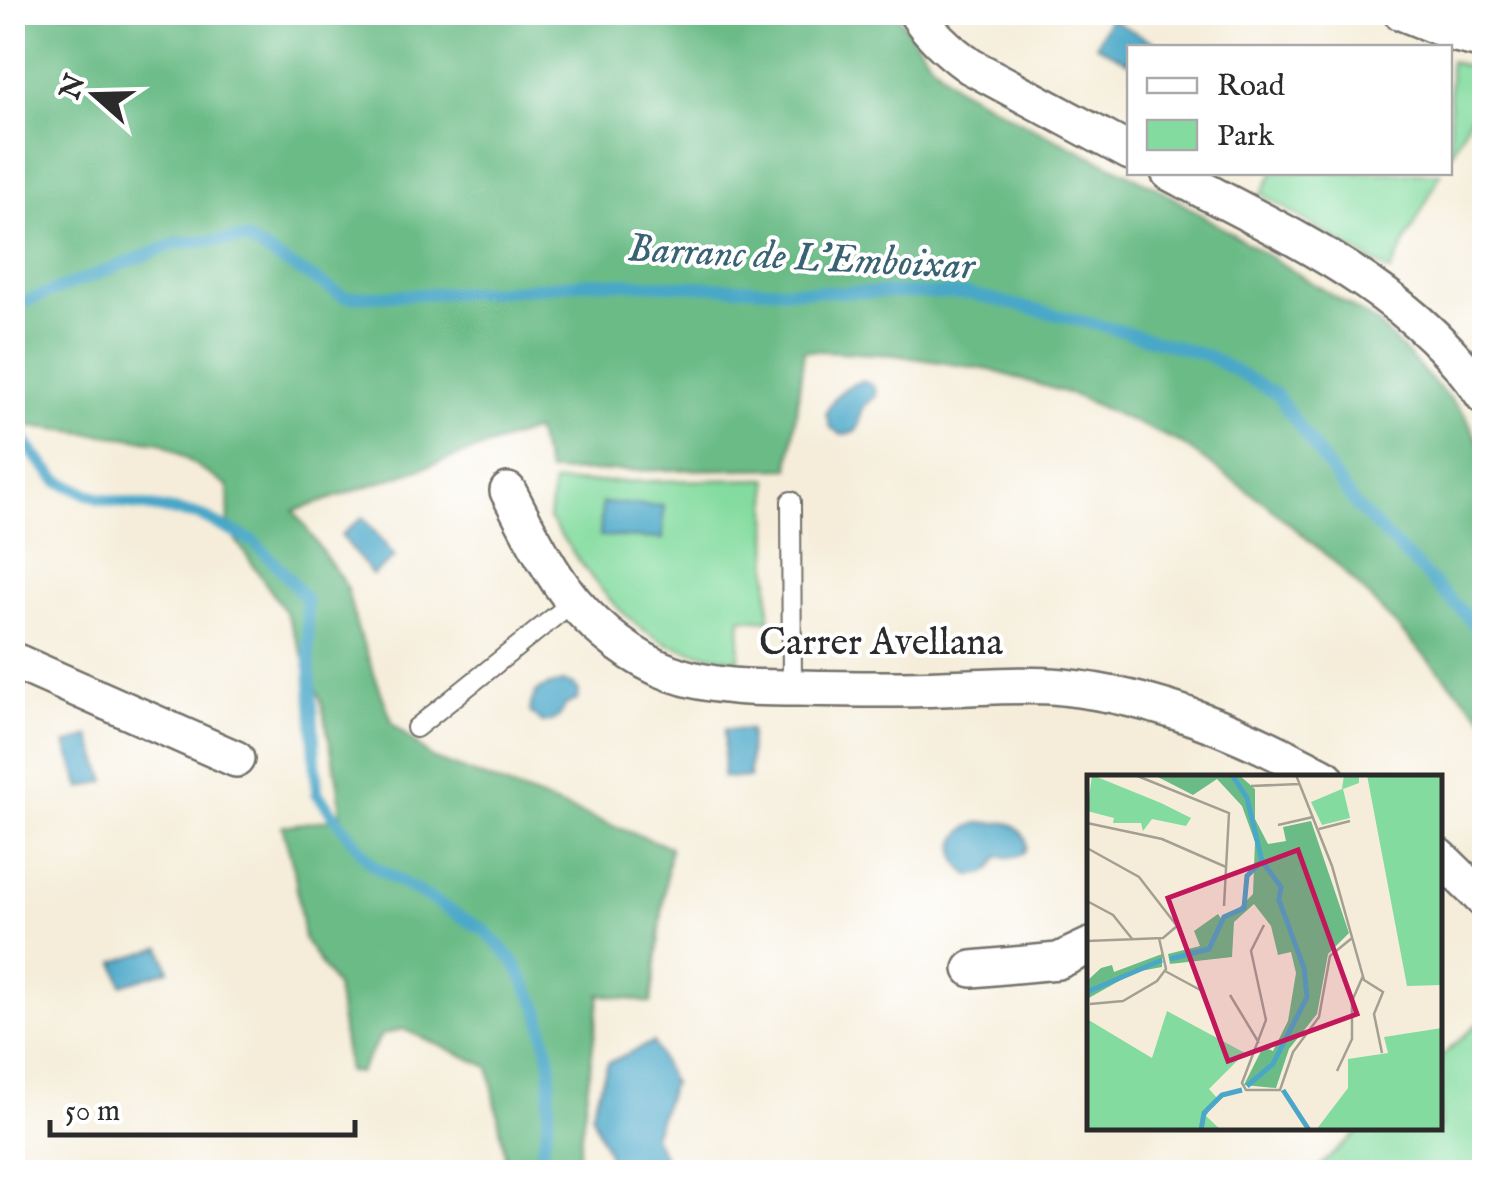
<svg xmlns="http://www.w3.org/2000/svg" width="1497" height="1185" font-family="'IM FELL English',serif">
	<style>
		.green { fill: #83db9f; stroke: #578365; stroke-width: 2.5 }
		.forest { fill: #6abb86; stroke: #4a7358; stroke-width: 2.5 }
		.water { fill: #4aa7c8; stroke: #3a697a; stroke-width: 2.5 }
		.lines { fill: none; stroke-linecap: round; stroke-linejoin: round }
		.stream { stroke: #4aa7c8; stroke-width: 12 }
		.service-casing { stroke: #726f68; stroke-width: 22 }
		.minor-casing { stroke: #726f68; stroke-width: 40 }
		.service { stroke: #fff; stroke-width: 18 }
		.minor { stroke: #fff; stroke-width: 35 }
		.labels { text-anchor: middle; dominant-baseline: central; stroke-width: 8; stroke-linejoin: round; paint-order: stroke }
		.street-label { font-size: 38px; fill: #2b2b2b; stroke: #fff }
		.water-label { font-size: 40px; font-style: italic; fill: #396372; stroke: #fff }
		.inset-river { fill: none; stroke: #4aa7c8; stroke-width: 5 }
		.inset-road { fill: none; stroke: #a49f93; stroke-width: 2.5 }
		.view { fill: #c2185b; fill-opacity: 0.15; stroke: #c2185b; stroke-width: 5 }
		.inset-edge { fill: none; stroke: #2b2b2b; stroke-width: 5 }
	</style>
	<rect width="100%" height="100%" fill="#fff"/>
	<filter id="ink" filterUnits="userSpaceOnUse"><feTurbulence type="fractalNoise" baseFrequency=".01" numOctaves="2"/><feDisplacementMap in="SourceGraphic" scale="20" xChannelSelector="R" yChannelSelector="G"/><feConvolveMatrix kernelMatrix="1 2 1 2 8 2 1 2 1" color-interpolation-filters="sRGB"/></filter>
	<filter id="wash" filterUnits="userSpaceOnUse"><feTurbulence type="fractalNoise" baseFrequency=".0048" numOctaves="4" result="noise"/><feDisplacementMap in="SourceGraphic" scale="40" xChannelSelector="R" yChannelSelector="G"/><feGaussianBlur stdDeviation="2.25" result="paint"/><feColorMatrix in="noise" values="0 0 0 0 0 0 0 0 0 0 0 0 0 0 0 0 0 1.4 0 .05"/><feComposite in="paint" operator="in"/></filter>
	<g filter="url(#wash)">
		<rect width="100%" height="100%" fill="#f5edd9"/>
		<!-- green -->
		<path class="green" d="M1450 61 1484 72V89L1450 157Z
			M1273 173V172L1441 173 1390 272 1261 194Z
			M768 479 769 620 741 618 739 660C716 656 692 653 669 644 616 621 582 564 549 519L553 483Z
			M1478 1023 1484 1036V1172H1313L1363 1128H1440V1058Z"/>
		<!-- forest -->
		<path class="forest" d="M13 13H896L929 60 955 86 1037 130 1154 186 1376 322 1465 415 1484 453V718L1338 565 1265 503 1179 442 1071 394 990 370 895 355 804 350 789 468 548 472 535 430 294 511 346 586 357 628 393 724 432 758 670 847 651 1003 600 994 576 1172H506V1160L489 1067 403 1029 381 1035 359 1073 348 1071 336 987 304 939 294 869 282 826 341 818 338 783 321 700 286 613 229 530 228 487 161 442 13 424Z"/>
		<!-- water -->
		<path class="water" d="M1109 19H1110L1163 47 1130 48 1129 62 1096 45Z
			M863 381C872 383 876 386 876 396 872 400 867 403 864 407 855 422 867 431 842 435L830 427 826 413C833 397 845 385 863 381Z
			M602 503 664 506 663 539 600 536Z
			M363 517 395 557 372 575 341 535Z
			M564 682 574 685 579 692 577 700 565 705C561 717 555 722 542 723L530 712C531 690 544 685 564 682Z
			M725 729 750 730 749 778 723 777Z
			M90 736 106 781 81 788 66 744Z
			M993 823C999 823 1005 822 1011 824 1025 829 1036 853 1015 857 1010 858 1004 856 998 857 991 872 985 876 969 875 948 860 951 832 976 824 982 822 987 823 993 823Z
			M161 947 169 970 122 985 115 962Z
			M653 1042 672 1083 653 1136 670 1168 660 1172H616L591 1114 608 1063Z"/>
		<g class="lines">
			<!-- stream -->
			<path class="stream" d="M12 307 177 243 245 239 345 297 502 291 592 282 839 292 970 294 1126 332 1208 356 1276 394 1356 506 1467 616 1484 638
				M12 423 34 454 58 481 100 499 199 515 254 542 281 569 306 599 317 793 372 865 484 930 513 960 539 1009 551 1066 548 1123 537 1172"/>
		</g>
	</g>
	<g filter="url(#ink)">
		<g class="lines">
			<!-- service casing -->
			<g class="service-casing">
				<path id="service" d="M791 501 792 688
					M416 728 574 601"/>
			</g>
			<!-- minor casing -->
			<g class="minor-casing">
				<path id="minor" d="M916 12C930 34 949 51 970 66L1130 152
					M1401 12 1456 34 1484 41
					M1169 172C1281 232 1411 287 1484 396
					M508 491C528 529 547 569 574 602 599 631 635 660 671 673 711 688 756 688 798 688 846 689 894 690 942 688 982 687 1023 683 1063 687 1157 697 1244 733 1326 778
					M12 660 236 759
					M1440 857 1484 900
					M972 969 1058 961 1090 946"/>
			</g>
			<!-- service -->
			<use href="#service" class="service"/>
			<!-- minor -->
			<use href="#minor" class="minor"/>
		</g>
	</g>
	<g class="labels">
		<!-- street labels -->
		<g class="street-label">
			<text x="881" y="644">Carrer Avellana</text>
		</g>
		<!-- water labels -->
		<g class="water-label">
			<text transform="translate(801 259) rotate(3)">Barranc de L'Emboixar</text>
		</g>
	</g>
	<!-- overview -->
	<g transform="translate(1087 775)">
		<rect width="355" height="355" fill="#f5edd9"/>
		<path d="M5 0 74 28 104 43 99 51 65 44 56 56 54 48H26L27 43 0 36ZM257 0H272V8L256 14 263 43 235 50 224 27 255 14ZM280 0H355V210L320 211ZM80 236 158 278 122 314 130 323 119 341 134 355H0V244L65 283ZM355 253V355H229L261 313V284L301 278 297 262Z" fill="#83db9f"/>
		<path d="M67 0H152L168 14V44L181 69 199 66 196 52 224 46 262 158 241 179 230 239 202 274 189 313 157 310 176 272 186 276 201 246 209 198 204 177 191 180 184 151 167 129 147 147 145 182 83 189 81 179 113 171 107 156 131 139 135 145 147 138 166 119 168 67 155 31 130 4 106 20ZM75 179V192L48 197 0 224V206L14 193 25 190 27 197Z" fill="#6abb86"/>
		<path class="inset-river" d="M83 184 122 174 137 142 157 133 160 101 175 86 160 23 145 0M0 217 75 185M160 311 186 289 220 222 217 193 192 125 194 112 175 86M196 315 222 355M114 355 117 338 135 320 155 315"/>
		<path class="inset-road" d="M48 0 142 38 137 131M209 0 245 91 277 205 296 217 287 239 295 278M164 11 212 9M0 48 75 64 139 92M191 50 226 42M232 54 263 46M0 73 52 102 90 151 76 163 0 166M0 126 26 140 46 165M177 150 164 176 179 245 155 308 159 315H193L206 277 232 242 243 181 265 163M78 196 117 217M143 220 172 268M3 229 36 226 70 206 79 194 72 163M250 296 265 264V226L276 201"/>
		<path class="view" d="M211 75 270 239 141 286 81 123Z"/>
		<rect width="355" height="355" class="inset-edge"/>
	</g>
	<!-- margin -->
	<rect width="1497" height="1185" fill="none" stroke="#fff" stroke-width="50"/>
	<!-- legend -->
	<rect x="1127" y="45" width="325" height="130" fill="#ffffff" stroke="#aaaaaa" stroke-width="2.5"/>
	<rect x="1147" y="78" width="50" height="15" fill="#ffffff" stroke="#aaaaaa" stroke-width="2.5"/>
	<text x="1217" y="95" font-size="30" fill="#2b2b2b">Road</text>
	<rect x="1147" y="120" width="50" height="30" fill="#83db9f" stroke="#aaaaaa" stroke-width="2.5"/>
	<text x="1217" y="145" font-size="30" fill="#2b2b2b">Park</text>
	<!-- north arrow -->
	<g transform="translate(95 95) rotate(290)" stroke="#ffffff" stroke-width="8" paint-order="stroke">
	<path d="M0-8L18 38L0 25L-18 38Z" fill="#2b2b2b"/>
	<text y="-15" font-size="28" font-weight="bold" text-anchor="middle" fill="#2b2b2b">N</text>
	</g>
	<!-- scale -->
	<path d="M50 1120v15h305v-15" fill="none" stroke="#2b2b2b" stroke-width="5"/>
	<text x="65" y="1120" font-size="30" fill="#2b2b2b" stroke="#ffffff" stroke-width="8" paint-order="stroke">50 m</text>
</svg>
